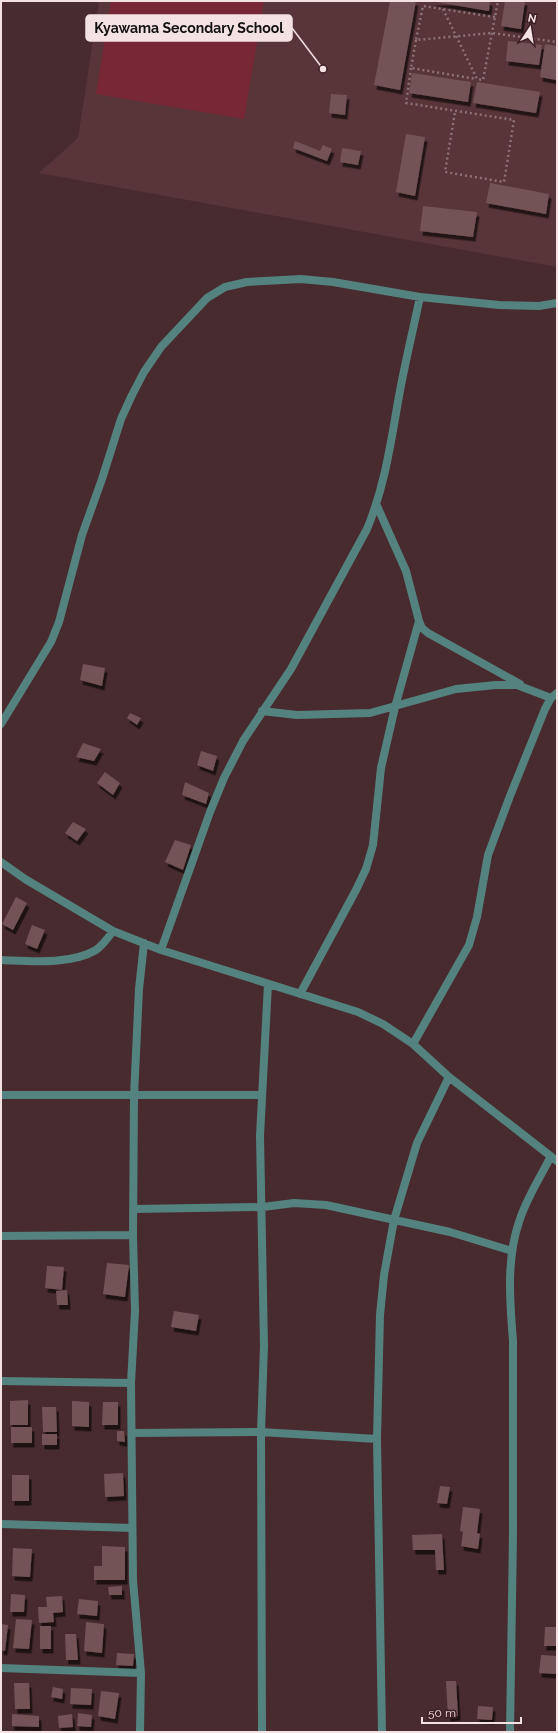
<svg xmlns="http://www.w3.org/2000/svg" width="558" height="1733" font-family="Raleway,sans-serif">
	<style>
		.built { fill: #583538 }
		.green { fill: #782736 }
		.building { fill: #735355; filter: url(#shadow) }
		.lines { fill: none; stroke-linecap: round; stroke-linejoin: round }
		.path { stroke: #8c7375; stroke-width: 2.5; stroke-dasharray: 2 3; stroke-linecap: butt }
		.street { stroke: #54827f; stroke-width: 8 }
		.leader { fill: none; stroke: #f4e1e2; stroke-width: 1.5 }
		.callout-dot { fill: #f4e1e2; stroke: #3d2124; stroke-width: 1.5 }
		.callout { fill: #f4e1e2; stroke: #f4e1e2; stroke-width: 1.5 }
		.callout-label { font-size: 14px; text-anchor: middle; font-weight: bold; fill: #111 }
	</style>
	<defs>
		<filter id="shadow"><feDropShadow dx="2.5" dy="4.5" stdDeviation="0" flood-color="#0009"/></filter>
	</defs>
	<rect width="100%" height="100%" fill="#482b2e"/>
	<!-- built -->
	<path class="built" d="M99 1H557V267L39 173 78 138Z"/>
	<!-- green -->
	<path class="green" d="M111 1H264L244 119 96 94Z"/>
	<!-- building -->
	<path class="building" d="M390 1H416L400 90 374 85Z
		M430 1H490L489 11Z
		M505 1H525L521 29 501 26Z
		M508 41 542 45 539 65 506 61Z
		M545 44 557 46 556 80 540 77Z
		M412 73 471 82 468 102 409 93Z
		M477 82 540 92 536 113 473 103Z
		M331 94 347 95 345 115 329 113Z
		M406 134 425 137 415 196 396 192Z
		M295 141 320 151 323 145 332 149 327 161 293 148Z
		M342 148 361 151 358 165 340 162Z
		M490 183 549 194 546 214 486 203Z
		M423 206 477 212 473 237 420 231Z
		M83 664 105 668 102 686 80 680Z
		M130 713 141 718 137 725 127 718Z
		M83 743 101 749 94 761 76 757Z
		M201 751 217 756 213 771 197 765Z
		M105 772 120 783 113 795 97 783Z
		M185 782 209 793 206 804 182 795Z
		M73 822 86 829 77 841 65 833Z
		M175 840 191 845 183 870 165 862Z
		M16 897 27 903 13 930 2 924Z
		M32 925 45 930 37 949 25 944Z
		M107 1263 129 1265 125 1297 103 1294Z
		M47 1266 64 1267 62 1290 45 1288Z
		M67 1290 68 1305H57L56 1291Z
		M174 1311 199 1315 196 1331 171 1327Z
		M28 1400V1425H10V1401Z
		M72 1401 89 1402V1427L72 1426Z
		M103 1402H118V1425H102Z
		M42 1407H56L57 1432H43Z
		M11 1427H32V1443H11Z
		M117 1431H124L125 1442 117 1441Z
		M42 1434H57V1445H42Z
		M123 1473 124 1496 105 1497 104 1474Z
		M12 1475H29V1501H12Z
		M440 1486 450 1487 447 1504 437 1503Z
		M463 1507 480 1509 477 1533 480 1534 478 1549 461 1546 463 1532 460 1531Z
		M442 1534 444 1570H436L435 1550H413L412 1535Z
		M102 1546 125 1547V1580H94V1566H102Z
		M13 1548 32 1549 30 1577 12 1576Z
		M122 1586V1595H109L108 1587Z
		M11 1594 25 1595 24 1612H10Z
		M62 1596 63 1612 53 1613 54 1622 39 1623 38 1607H47L46 1597Z
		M79 1599 98 1601 97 1616 77 1614Z
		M16 1619 32 1620 29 1649 13 1648Z
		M86 1622 104 1624 102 1653 84 1651Z
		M1 1624 8 1625 5 1651 1 1650Z
		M40 1626H51V1649H40Z
		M545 1627H557V1646H544Z
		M65 1634H76L78 1660H66Z
		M117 1653 134 1654 133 1666 116 1665Z
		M541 1655 557 1656V1674L539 1673Z
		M446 1681H456L458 1716 448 1717Z
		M14 1683H29L30 1709H15Z
		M53 1687 63 1689 62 1699 51 1697Z
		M71 1688 92 1689 91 1705 70 1704Z
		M101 1691 119 1693 115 1719 98 1716Z
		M478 1706 493 1707 492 1720 477 1719Z
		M78 1713 92 1715 91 1727 77 1726Z
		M12 1714 39 1716V1727L12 1726Z
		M72 1714 73 1727 59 1728 58 1716Z"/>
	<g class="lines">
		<!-- path -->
		<path class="path" d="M443 9 477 79 483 80 498 1
			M495 17 423 6 416 40 492 33 557 42
			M416 40 411 68 476 79
			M411 68 406 103 514 120 504 182 445 172 455 112"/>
		<!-- street -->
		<path class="street" d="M377 506 406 571 419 621 422 628 428 633 520 684
			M262 711 297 715 370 713 456 689 496 685H517L551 698
			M1 724 51 642 59 622 82 535 102 479 121 419 132 395 144 372 161 347 207 298 225 287 247 282 301 279 333 282 420 297 499 305 539 306 557 303
			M1 862 25 879 113 931 161 950 358 1012 383 1024 413 1044 449 1077 557 1161
			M161 950 210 812 224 778 243 741 291 669 367 529C385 486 391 441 399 396 405 363 413 330 420 297
			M1 960C29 961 71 965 96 950 103 945 108 938 113 931
			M300 994 356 890 366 869 373 845 381 768 395 707 419 621
			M413 1044 469 945 477 917 488 855 510 796 545 709 551 698 557 693
			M1 1095H262
			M133 1209 263 1207 294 1203 326 1205 450 1232 512 1251
			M1 1236 133 1235
			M1 1381 131 1383
			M132 1433 261 1432 377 1439
			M1 1524 132 1528
			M1 1668 141 1673
			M140 1732 141 1673 133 1580 131 1383 135 1311 133 1235 134 1096 139 989 144 943
			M262 1732 261 1432 264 1346 260 1136 268 984
			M382 1732 377 1439 380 1315 384 1275 394 1220 417 1143 449 1077
			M510 1732 513 1533V1341C510 1303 506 1260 519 1222 526 1199 540 1178 551 1156"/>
	</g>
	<!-- callouts -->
	<path class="leader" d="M323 69L292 28"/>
	<circle class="callout-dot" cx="323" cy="69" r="4"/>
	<rect class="callout" x="86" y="15" width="206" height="26" rx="4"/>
	<g class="callout-label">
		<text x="189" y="33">Kyawama Secondary School</text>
	</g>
	<!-- border -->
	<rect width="558" height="1733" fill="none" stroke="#f4e1e2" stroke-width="4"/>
	<!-- north arrow -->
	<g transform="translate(530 28) rotate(12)" stroke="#3d2124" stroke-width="3" paint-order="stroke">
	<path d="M0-3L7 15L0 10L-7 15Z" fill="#f4e1e2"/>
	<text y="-6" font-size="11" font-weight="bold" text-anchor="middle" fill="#f4e1e2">N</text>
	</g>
	<!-- scale -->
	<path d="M422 1717v6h99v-6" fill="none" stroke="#f4e1e2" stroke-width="2"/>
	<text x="428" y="1717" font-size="12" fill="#f4e1e2" stroke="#3d2124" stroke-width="3" paint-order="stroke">50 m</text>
</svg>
